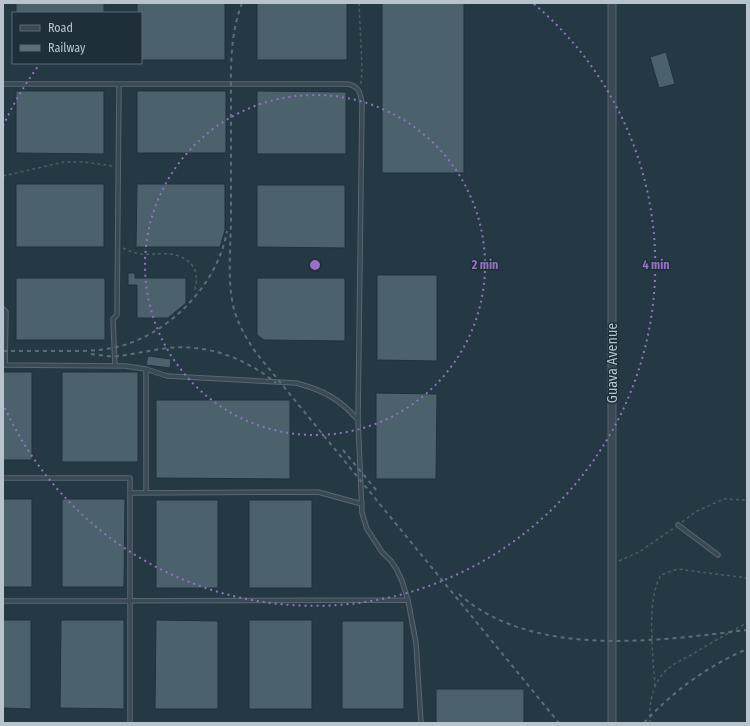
<svg xmlns="http://www.w3.org/2000/svg" width="750" height="726" font-family="'Fira Sans Condensed',sans-serif">
	<style>
		.building { fill: #4b616c; stroke: #20313b }
		.lines { fill: none; stroke-linecap: round; stroke-linejoin: round }
		.service-casing { stroke: #586770; stroke-width: 5.5 }
		.minor-casing { stroke: #586770; stroke-width: 9 }
		.path { stroke: #476260; stroke-width: 1.5; stroke-dasharray: 3 3; stroke-linecap: butt }
		.service { stroke: #3a4953; stroke-width: 3.5 }
		.minor { stroke: #3a4953; stroke-width: 7 }
		.rail { stroke: #5b6f7a; stroke-width: 2; stroke-dasharray: 4 4; stroke-linecap: butt }
		.ring { fill: none; stroke: #9670c5; stroke-width: 2; stroke-dasharray: 2 4 }
		.labels { text-anchor: middle; dominant-baseline: central; stroke-width: 3; stroke-linejoin: round; paint-order: stroke }
		.street-label { font-size: 14px; fill: #b7c4cd; stroke: #1e2f39 }
		.centre { fill: #9670c5; stroke: #1e2f39; stroke-width: 2 }
		.ring-label { font-size: 12px; text-anchor: middle; font-weight: bold; fill: #9670c5; stroke: #1e2f39; stroke-width: 3; stroke-linejoin: round; paint-order: stroke }
	</style>
	<rect width="100%" height="100%" fill="#253944"/>
	<!-- building -->
	<path class="building" d="M16 3H104V13H16Z
		M137 3H225V60H141V13H137Z
		M257 3H347V60H257Z
		M382 3H464V173H382Z
		M666 52 675 84 659 88 650 57Z
		M16 91H104V154L16 153Z
		M137 91H226V153H137Z
		M257 91 346 92V154H257Z
		M16 184H104V247H16Z
		M137 184H225V230L220 247H136Z
		M257 185H345V248L257 247Z
		M128 273H135V278H186V303L168 318H137V285H128Z
		M377 275H437V361L377 360Z
		M16 278H105V340H16Z
		M257 278H345V341L264 340 257 335Z
		M148 356 171 359 170 368 146 365Z
		M3 372H32V460H3Z
		M62 372H138V462H62Z
		M376 393 437 394 436 479H376Z
		M156 400H290V479L156 478Z
		M3 499H32V587H3Z
		M62 499H125L124 587H62Z
		M156 500H218V588H156Z
		M249 500H312V588H249Z
		M3 620H31V709L3 708Z
		M61 620H124V709L60 708Z
		M156 620 218 621V709H155Z
		M249 620H312V709H249Z
		M342 621H404V709H342Z
		M436 689H524V723H436Z"/>
	<g class="lines">
		<!-- service casing -->
		<g class="service-casing">
			<path id="service" d="M3 84H347C359 86 360 92 362 103L358 420 362 513 367 529 382 552 391 561 397 570 402 581 408 600 416 643 421 723
				M3 309 6 312 5 365
				M3 365 125 366 146 369 167 376 296 383C323 390 340 399 358 420
				M115 366 113 319 117 315 119 84
				M146 369V493
				M3 478H130V723
				M130 493 318 492 362 504
				M678 525 718 555
				M3 601 408 600"/>
		</g>
		<!-- minor casing -->
		<g class="minor-casing">
			<path id="minor" d="M612 723V3"/>
		</g>
		<!-- path -->
		<path class="path" d="M359 3 362 68 361 85
			M3 176 64 162H84L113 166
			M123 248C129 251 135 253 141 254 153 255 165 252 176 255 195 261 200 274 194 292
			M682 522 697 511 724 499 747 500
			M619 561 639 552 674 528
			M655 686C653 657 646 599 661 575L677 569 747 578
			M650 723C649 706 651 690 661 676 668 666 680 661 691 655 709 644 728 633 747 623"/>
		<!-- service -->
		<use href="#service" class="service"/>
		<!-- minor -->
		<use href="#minor" class="minor"/>
		<!-- rail -->
		<path class="rail" d="M242 3C229 37 231 73 231 108 231 144 231 181 231 217 231 246 227 277 233 305 237 323 247 340 257 354L559 723
			M3 351C19 351 35 351 52 351 72 351 92 352 112 348 166 338 218 285 227 231
			M91 354C100 355 110 357 119 356 135 354 151 350 168 348 208 344 245 358 276 383
			M343 450 377 491
			M459 594C532 659 658 641 747 630
			M644 723C673 691 708 666 747 649"/>
	</g>
	<!-- distance rings -->
	<g class="ring">
		<circle cx="315" cy="265" r="170"/>
		<path d="M3 126A341 341 0 0 1 39 65M534 4A341 341 0 1 1 3 404"/>
	</g>
	<g class="labels">
		<!-- street labels -->
		<g class="street-label">
			<text transform="translate(612 363) rotate(-90)">Guava Avenue</text>
		</g>
	</g>
	<circle cx="315" cy="265" r="6" class="centre"/>
	<g class="ring-label">
		<text x="485" y="269">2 min</text>
		<text x="656" y="269">4 min</text>
	</g>
	<!-- border -->
	<rect width="750" height="726" fill="none" stroke="#b7c4cd" stroke-width="8"/>
	<!-- legend -->
	<rect x="12" y="12" width="130" height="52" fill="#1e2f39" stroke="#5b6b74"/>
	<rect x="20" y="25" width="20" height="6" fill="#3a4953" stroke="#5b6b74"/>
	<text x="48" y="32" font-size="12" fill="#b7c4cd">Road</text>
	<rect x="20" y="45" width="20" height="6" fill="#5b6f7a" stroke="#5b6b74"/>
	<text x="48" y="52" font-size="12" fill="#b7c4cd">Railway</text>
</svg>
